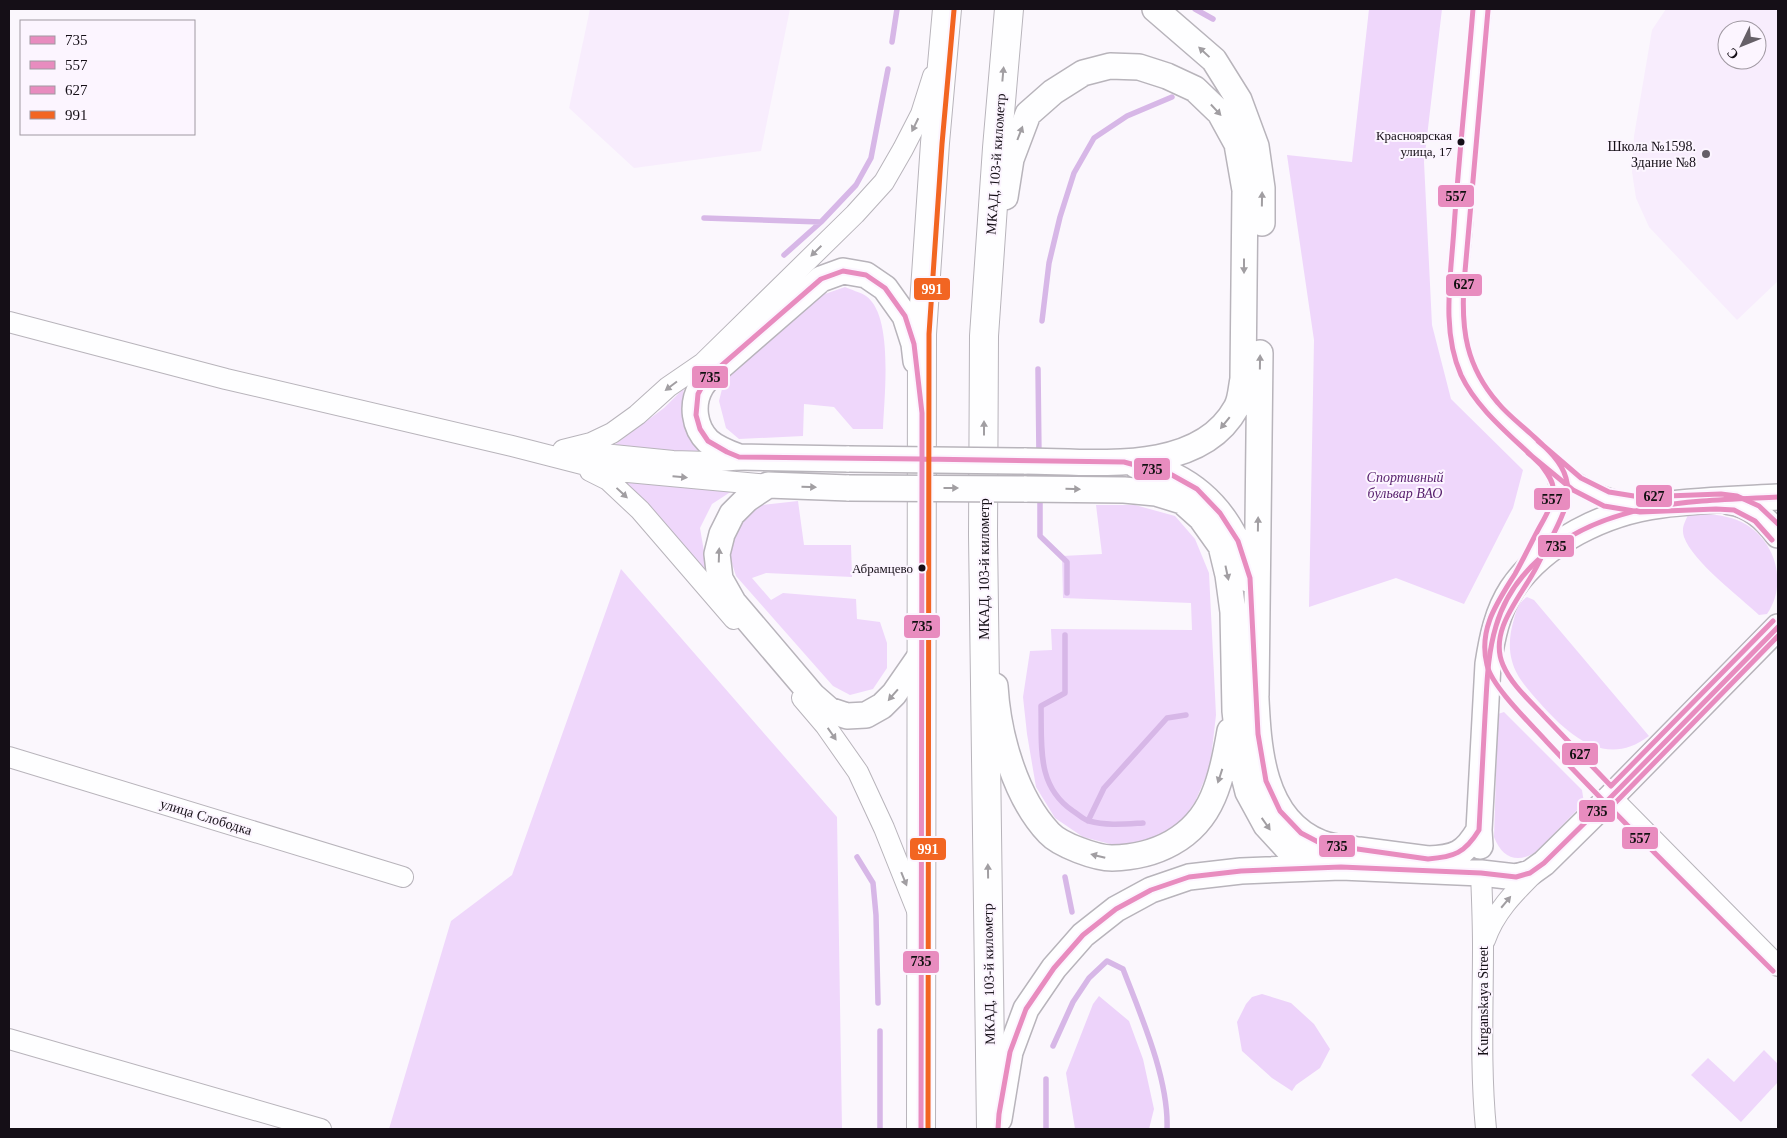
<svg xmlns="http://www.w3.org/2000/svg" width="1787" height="1138" font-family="'Times New Roman',serif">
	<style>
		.built { fill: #f8edfd; fill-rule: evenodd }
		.green { fill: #efd7fb }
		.forest { fill: #edd3fa }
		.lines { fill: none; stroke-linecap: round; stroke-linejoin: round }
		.stream { stroke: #d7b7e7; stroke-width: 5.5 }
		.minor-casing { stroke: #b8b4bb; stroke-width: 22 }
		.major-casing { stroke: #b8b4bb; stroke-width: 28 }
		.highway-casing { stroke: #b8b4bb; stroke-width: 30 }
		.minor { stroke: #fefeff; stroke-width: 20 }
		.major { stroke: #fefeff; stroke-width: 25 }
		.highway { stroke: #fefeff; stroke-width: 28 }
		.major-bridge-casing { stroke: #b8b4bb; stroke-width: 28; stroke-linecap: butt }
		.major-bridge { stroke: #fefeff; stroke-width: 25 }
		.bus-1-casing { stroke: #fcf5ff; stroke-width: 9 }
		.bus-2-casing { stroke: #fcf5ff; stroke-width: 9 }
		.bus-3-casing { stroke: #fcf5ff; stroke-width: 9 }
		.bus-4-casing { stroke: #fcf5ff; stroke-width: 9 }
		.bus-1 { stroke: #e88cbf; stroke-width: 5 }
		.bus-2 { stroke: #e88cbf; stroke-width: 5 }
		.bus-3 { stroke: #e88cbf; stroke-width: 5 }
		.bus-4 { stroke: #f26522; stroke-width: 5 }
		.oneway { fill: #a19ea2 }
		.bus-dot { fill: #150f17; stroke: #fcf5ff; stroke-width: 2 }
		.poi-dot { fill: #666068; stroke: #fcf5ff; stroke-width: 2 }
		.labels { text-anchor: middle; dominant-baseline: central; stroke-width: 4; stroke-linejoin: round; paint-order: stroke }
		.bus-label { font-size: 13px; fill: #150f17; stroke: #fcf5ff; text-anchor: end }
		.poi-label { font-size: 14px; fill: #150f17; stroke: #fcf5ff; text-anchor: end }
		.street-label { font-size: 14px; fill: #150f17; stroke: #fcf5ff }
		.park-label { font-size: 14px; font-style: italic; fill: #59226f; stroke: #fcf5ff }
		.line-badge { stroke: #fcf5ff; stroke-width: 2 }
		.badge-label { font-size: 14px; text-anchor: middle; font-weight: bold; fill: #fff }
		.pale-badge-label { font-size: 14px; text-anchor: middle; font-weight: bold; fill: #111 }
	</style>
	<rect width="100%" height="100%" fill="#fbf7fd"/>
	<!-- built -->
	<path class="built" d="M590 9H790L761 151 634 168 569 108Z
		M1666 9H1778V281L1737 320 1649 227 1636 198 1632 172 1634 136 1652 30ZM1727 30H1757V60H1727Z"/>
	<!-- green -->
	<path class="green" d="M1369 9H1442L1424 162 1432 325 1451 399 1523 470 1513 508 1464 604 1396 578 1309 607 1314 340 1287 155 1352 162Z
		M845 287C851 290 860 292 866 296 894 316 884 397 883 429H853L834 407 804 404 803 436 739 439 726 428 719 401 725 377 822 295Z
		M684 388C680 418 681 427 699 452L609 449 664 408Z
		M619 478 732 491 712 504 700 528 708 575Z
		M798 501 804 545H851L852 577 766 573 752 578 771 600 783 593 856 599 857 619 880 622 887 643V668L873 689 850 695 833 686 736 576 728 551 737 522 754 506Z
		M1096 505H1135L1175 516 1195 539 1209 573 1216 715 1210 767 1195 802 1180 823 1154 842 1118 846 1083 837 1055 818 1036 787 1027 734 1023 697 1030 651 1052 650 1051 629 1192 630 1191 603 1063 598 1062 556 1102 554Z
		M1706 514C1720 515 1734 517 1747 525 1777 544 1787 585 1767 614L1759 615C1739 596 1693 562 1684 537 1681 528 1685 522 1688 515Z
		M621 569 837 817 842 1129H389L451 921 512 875Z
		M1527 597 1534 600 1649 736C1606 769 1568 735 1539 702 1528 689 1516 677 1512 661 1508 647 1510 632 1514 619 1517 609 1518 603 1527 597Z
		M1504 712 1582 790 1584 803 1536 852C1517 864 1502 858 1494 837L1498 714Z
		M1764 1050 1778 1064V1082L1741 1122 1691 1075 1708 1058 1734 1082Z"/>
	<!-- forest -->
	<path class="forest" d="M1262 994 1291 1003 1314 1024 1330 1049 1320 1068 1296 1085 1292 1091 1272 1078 1242 1051 1237 1022 1246 1004 1252 997Z
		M1099 996 1129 1021 1143 1059 1154 1109 1149 1129H1075L1066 1073 1093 1004Z"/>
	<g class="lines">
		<!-- stream -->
		<path class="stream" d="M1195 9 1213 19
			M892 42 897 9
			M704 218 821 222
			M784 255 821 222 856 185 871 158 888 69
			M1042 321 1049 263 1060 217 1074 173 1094 138 1127 116 1172 97
			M1038 369 1039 456
			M1040 496V536L1067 562V593
			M1065 635V693L1041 706C1042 746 1036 786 1073 811 1078 814 1084 820 1089 821 1106 826 1126 824 1143 823
			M1088 821 1104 788 1167 718 1186 715
			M857 857 873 883 876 915 878 1003
			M1065 877 1072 912
			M880 1031V1129
			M1053 1046 1073 1002 1089 978 1107 961 1123 969C1141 1016 1169 1079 1167 1129
			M1046 1079V1129"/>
		<!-- minor casing -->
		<g class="minor-casing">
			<path id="minor" d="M1481 9C1474 82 1467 155 1462 228 1458 274 1448 327 1468 371 1482 403 1511 427 1537 450 1571 482 1597 503 1645 504
				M9 322 226 379 512 446 594 467 617 471 768 485
				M563 450 591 443 612 433 637 415 668 387 703 363 855 214 884 182 903 149 921 114 933 76
				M573 451 673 461 709 462 744 459
				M590 471 608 480 640 510 734 619
				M1529 564C1543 536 1575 497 1551 466
				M802 698 825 725 858 772 884 828 918 913
				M9 757 403 877
				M1611 797 1778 966
				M1481 873C1482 898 1483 922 1483 946 1483 1007 1480 1068 1486 1129
				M1485 940C1495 911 1515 892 1537 870
				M9 1039 321 1129"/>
		</g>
		<!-- major casing -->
		<g class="major-casing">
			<path id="major" d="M1155 9 1214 60 1239 100 1256 146 1262 188V223
				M1005 197 1011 159 1028 114 1053 92 1083 73 1110 66 1139 67 1167 76 1195 89 1220 113 1237 144 1245 190 1243 379C1241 388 1241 400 1236 408 1198 477 1090 461 1024 461
				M849 459 739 457C728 453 717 449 708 441 694 427 691 404 701 387 704 381 710 377 714 372L821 279 843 271 866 275 885 288 905 316 914 344 916 361
				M1136 465C1149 468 1163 471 1174 476 1216 497 1240 535 1250 580
				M849 488 768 485 747 499 732 514 722 534 717 554 720 579 733 602 813 696 829 710 847 716 866 715 882 706 894 694 921 655
				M1024 489 1124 490 1156 493 1182 501 1201 518 1221 546 1228 575 1233 612 1235 711 1241 764 1248 792 1266 825 1288 849 1312 862 1324 864
				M1730 502C1751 505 1766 519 1778 535
				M1255 679C1258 737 1257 818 1321 843 1333 848 1347 848 1359 850 1382 853 1405 856 1428 859 1455 858 1465 854 1479 830
				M995 686C998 735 1015 797 1049 833 1060 845 1096 858 1112 858 1155 857 1195 839 1213 797 1222 776 1226 753 1230 731
				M1256 695 1260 353
				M1480 846 1479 830 1488 664C1492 638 1497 612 1512 589 1544 542 1605 512 1661 505 1699 500 1739 499 1778 497
				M999 1119 1010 1052 1026 1009 1054 968 1083 935 1116 909 1151 890 1189 877 1241 871 1341 867 1481 873 1516 877 1530 873 1544 863 1611 797 1778 627"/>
		</g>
		<!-- highway casing -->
		<g class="highway-casing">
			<path id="highway" d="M921 1129 922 334 935 143 947 9
				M991 1129 983 535 984 336 997 148 1009 9"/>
		</g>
		<!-- minor -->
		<use href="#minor" class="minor"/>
		<!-- major -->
		<use href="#major" class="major"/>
		<!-- highway -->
		<use href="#highway" class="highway"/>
		<!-- major-bridge casing -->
		<g class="major-bridge-casing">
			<path id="major-bridge" d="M849 459 1024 461
				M849 488 1024 489"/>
		</g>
		<!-- major-bridge -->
		<use href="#major-bridge" class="major-bridge"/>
		<!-- bus-1 casing -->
		<g class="bus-1-casing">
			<path id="bus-1" d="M843 271 866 275 885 288 905 316 914 344 922 413V459L739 457 727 452 708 441 700 429 696 415 698 394 704 383 714 372 821 279Z
				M922 459 1124 462 1172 475 1197 489 1220 513 1238 541 1250 578 1258 734 1266 781 1280 811 1301 833 1322 844 1428 859C1454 857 1465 853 1479 830 1481 792 1483 754 1485 716 1487 686 1487 656 1496 626 1505 595 1524 570 1550 550 1616 500 1699 501 1778 497
				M921 1129 922 459
				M998 1129 999 1114 1010 1052 1026 1009 1054 968 1083 935 1116 909 1151 890 1189 877 1241 871 1341 867 1481 873 1516 877 1530 873 1544 863 1611 797 1778 627"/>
		</g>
		<!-- bus-2 casing -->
		<g class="bus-2-casing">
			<path id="bus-2" d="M1473 9C1467 82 1459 155 1454 228 1451 276 1441 330 1461 375 1478 411 1513 437 1541 465 1546 472 1553 480 1553 488 1554 504 1545 517 1538 530 1530 545 1523 560 1515 574 1497 603 1478 629 1487 665 1492 687 1531 724 1547 742 1620 820 1697 895 1773 971
				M1528 453 1573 490 1604 506 1640 512 1716 509 1734 510 1755 521 1772 540
				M1616 802 1778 636"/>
		</g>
		<!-- bus-3 casing -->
		<g class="bus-3-casing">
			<path id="bus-3" d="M1488 10 1464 283C1461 330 1466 366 1498 403 1507 414 1520 424 1531 434 1544 446 1561 460 1566 478 1572 498 1562 517 1553 535 1545 548 1540 562 1532 575 1517 601 1489 633 1503 665 1511 684 1529 700 1543 715 1566 739 1588 762 1611 786L1773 621
				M1538 441 1581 478 1609 492 1640 497 1721 494 1737 496 1759 506 1778 524"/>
		</g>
		<!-- bus-4 casing -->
		<g class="bus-4-casing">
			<path id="bus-4" d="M928 1129 929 334 942 144 954 10"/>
		</g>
		<!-- bus-1 -->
		<use href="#bus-1" class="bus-1"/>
		<!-- bus-2 -->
		<use href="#bus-2" class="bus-2"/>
		<!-- bus-3 -->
		<use href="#bus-3" class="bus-3"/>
		<!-- bus-4 -->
		<use href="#bus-4" class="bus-4"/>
	</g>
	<!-- one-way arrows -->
	<defs><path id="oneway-solid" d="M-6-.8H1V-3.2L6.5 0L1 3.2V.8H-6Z" transform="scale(1.25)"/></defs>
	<g class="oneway">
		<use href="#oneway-solid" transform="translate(1204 52) rotate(-137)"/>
		<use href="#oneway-solid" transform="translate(1003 74) rotate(-85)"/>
		<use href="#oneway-solid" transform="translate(1216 110) rotate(47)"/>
		<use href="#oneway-solid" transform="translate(915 125) rotate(116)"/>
		<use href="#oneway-solid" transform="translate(1020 133) rotate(-69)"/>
		<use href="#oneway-solid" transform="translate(1262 199) rotate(-89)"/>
		<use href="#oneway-solid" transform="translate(816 251) rotate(136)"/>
		<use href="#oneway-solid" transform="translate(1244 266) rotate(90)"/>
		<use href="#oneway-solid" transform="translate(1260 362) rotate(-89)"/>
		<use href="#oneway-solid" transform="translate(671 386) rotate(143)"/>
		<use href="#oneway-solid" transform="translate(1225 423) rotate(129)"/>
		<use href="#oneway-solid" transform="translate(984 428) rotate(-90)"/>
		<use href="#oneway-solid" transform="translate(680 477) rotate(5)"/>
		<use href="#oneway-solid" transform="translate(809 487) rotate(2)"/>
		<use href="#oneway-solid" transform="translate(951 488)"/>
		<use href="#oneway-solid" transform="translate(1073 489) rotate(1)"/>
		<use href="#oneway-solid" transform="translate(622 493) rotate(43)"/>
		<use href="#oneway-solid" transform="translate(1258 524) rotate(-89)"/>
		<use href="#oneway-solid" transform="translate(719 555) rotate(-88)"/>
		<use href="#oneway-solid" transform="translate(1227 573) rotate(78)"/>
		<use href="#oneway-solid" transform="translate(893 695) rotate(131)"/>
		<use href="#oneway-solid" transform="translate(832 734) rotate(55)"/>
		<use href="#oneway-solid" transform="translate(1220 776) rotate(108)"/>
		<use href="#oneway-solid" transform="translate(1266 824) rotate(55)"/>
		<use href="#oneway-solid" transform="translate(1098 856) rotate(-166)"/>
		<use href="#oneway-solid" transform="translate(988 871) rotate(-91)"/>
		<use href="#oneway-solid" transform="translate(904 879) rotate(68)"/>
		<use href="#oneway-solid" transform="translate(1506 902) rotate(-50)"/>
	</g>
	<!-- markers -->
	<g class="bus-dot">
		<circle cx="1461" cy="142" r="4.5"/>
		<circle cx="922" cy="568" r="4.5"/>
	</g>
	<circle class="poi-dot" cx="1706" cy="154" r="5"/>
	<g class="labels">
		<!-- bus labels -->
		<g class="bus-label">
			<text x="1452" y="135">Красноярская<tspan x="1452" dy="16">улица, 17</tspan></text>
			<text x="913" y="568">Абрамцево</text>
		</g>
		<!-- poi labels -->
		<g class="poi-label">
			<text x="1696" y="146">Школа №1598.<tspan x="1696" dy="16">Здание №8</tspan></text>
		</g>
		<!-- street labels -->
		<g class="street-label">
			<text transform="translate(996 164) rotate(-86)">МКАД, 103-й километр</text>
			<text transform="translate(984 569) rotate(-90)">МКАД, 103-й километр</text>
			<text transform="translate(206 817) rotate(17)">улица Слободка</text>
			<text transform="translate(989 974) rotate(-91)">МКАД, 103-й километр</text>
			<text transform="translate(1483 1001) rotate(-90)">Kurganskaya Street</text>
		</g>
		<!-- park labels -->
		<g class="park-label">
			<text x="1405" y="477">Спортивный<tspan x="1405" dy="16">бульвар ВАО</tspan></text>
		</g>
	</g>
	<g class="line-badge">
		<rect x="1437" y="184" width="38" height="24" rx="5" fill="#e88cbf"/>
		<rect x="1445" y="273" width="38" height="24" rx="5" fill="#e88cbf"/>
		<rect x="913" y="277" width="38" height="24" rx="5" fill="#f26522"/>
		<rect x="691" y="365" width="38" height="24" rx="5" fill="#e88cbf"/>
		<rect x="1133" y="457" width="38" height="24" rx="5" fill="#e88cbf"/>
		<rect x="1635" y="484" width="38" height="24" rx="5" fill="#e88cbf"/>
		<rect x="1533" y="487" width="38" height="24" rx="5" fill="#e88cbf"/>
		<rect x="1537" y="534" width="38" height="24" rx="5" fill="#e88cbf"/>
		<rect x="903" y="614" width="38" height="25" rx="5" fill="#e88cbf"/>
		<rect x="1561" y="742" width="38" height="24" rx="5" fill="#e88cbf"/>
		<rect x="1578" y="799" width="38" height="24" rx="5" fill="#e88cbf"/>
		<rect x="1621" y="826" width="38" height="24" rx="5" fill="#e88cbf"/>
		<rect x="1318" y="834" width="38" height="24" rx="5" fill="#e88cbf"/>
		<rect x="909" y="837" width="38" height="24" rx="5" fill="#f26522"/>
		<rect x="902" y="950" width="38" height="24" rx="5" fill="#e88cbf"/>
	</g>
	<g class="badge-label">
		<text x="932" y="294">991</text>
		<text x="928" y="854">991</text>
	</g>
	<g class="pale-badge-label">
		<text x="1456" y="201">557</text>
		<text x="1464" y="289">627</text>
		<text x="710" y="382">735</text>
		<text x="1152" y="474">735</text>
		<text x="1654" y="501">627</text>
		<text x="1552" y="504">557</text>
		<text x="1556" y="551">735</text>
		<text x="922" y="631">735</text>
		<text x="1580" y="759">627</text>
		<text x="1597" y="816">735</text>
		<text x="1640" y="843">557</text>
		<text x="1337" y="851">735</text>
		<text x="921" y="966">735</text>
	</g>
	<!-- border -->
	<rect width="1787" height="1138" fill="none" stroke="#150f17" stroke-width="20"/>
	<!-- legend -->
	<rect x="20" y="20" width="175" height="115" fill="#fcf5ff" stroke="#a099a2"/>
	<rect x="30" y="36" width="25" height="8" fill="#e88cbf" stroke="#a099a2"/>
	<text x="65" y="45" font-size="15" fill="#150f17">735</text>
	<rect x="30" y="61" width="25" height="8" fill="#e88cbf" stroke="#a099a2"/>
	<text x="65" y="70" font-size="15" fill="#150f17">557</text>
	<rect x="30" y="86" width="25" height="8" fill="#e88cbf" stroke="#a099a2"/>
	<text x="65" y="95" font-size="15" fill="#150f17">627</text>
	<rect x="30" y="111" width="25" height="8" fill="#f26522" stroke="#a099a2"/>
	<text x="65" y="120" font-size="15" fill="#150f17">991</text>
	<!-- north arrow -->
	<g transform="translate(1742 45) rotate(227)"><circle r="24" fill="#fcf5ff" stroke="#a099a2"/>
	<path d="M0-4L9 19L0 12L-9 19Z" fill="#666068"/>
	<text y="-8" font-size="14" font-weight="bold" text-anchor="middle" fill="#150f17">С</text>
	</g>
</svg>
